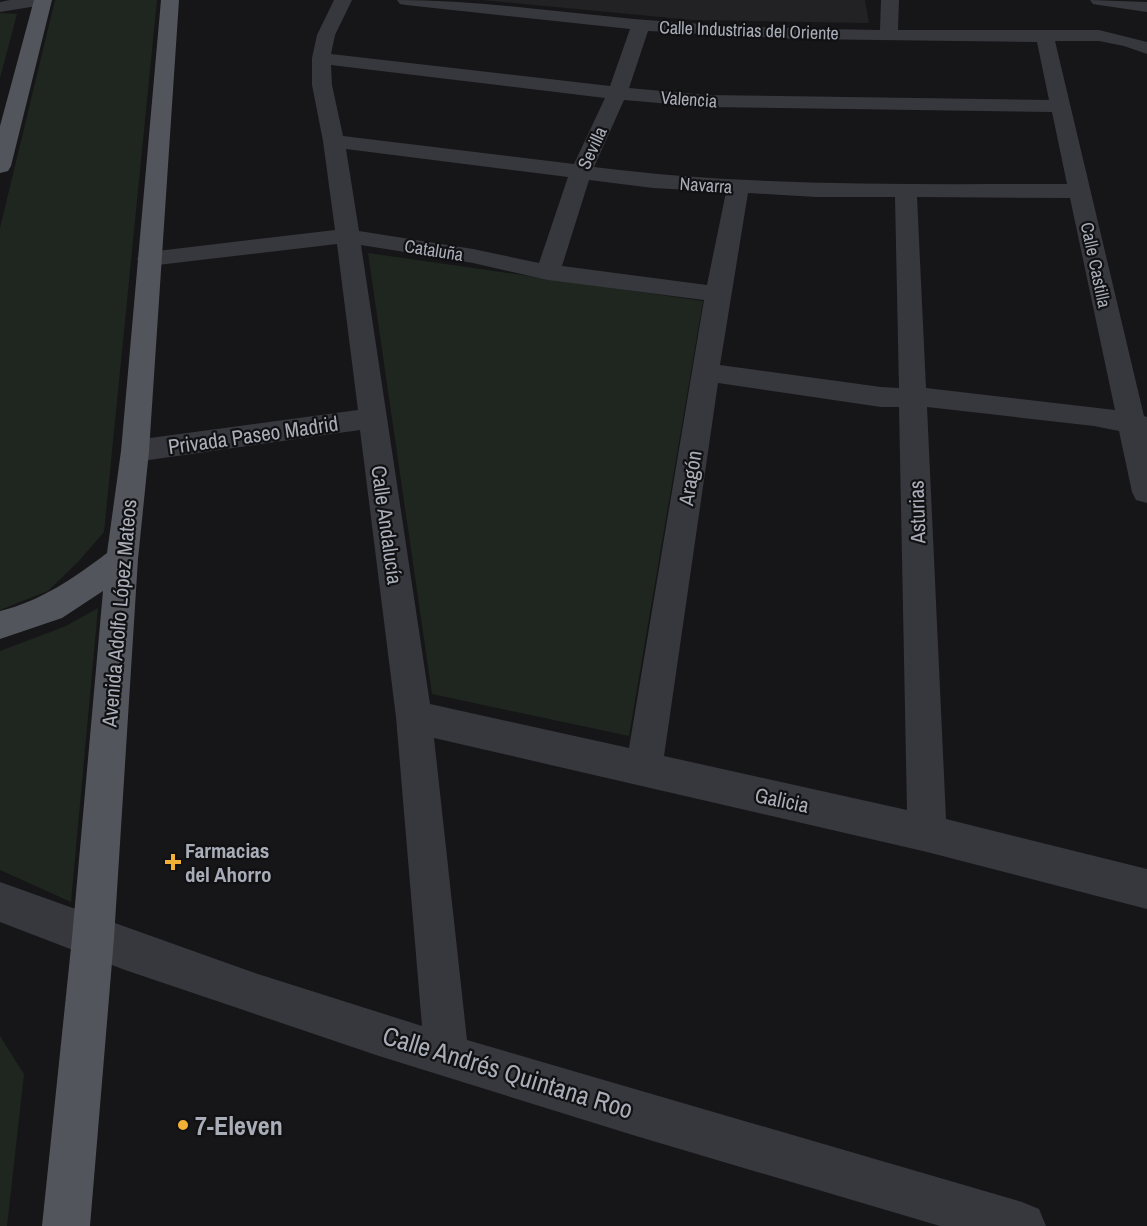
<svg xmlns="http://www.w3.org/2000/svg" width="1147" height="1226" font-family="'Archivo Narrow',sans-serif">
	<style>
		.built { fill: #222225 }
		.green { fill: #1e261f }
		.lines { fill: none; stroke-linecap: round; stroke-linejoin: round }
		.minor { fill: #37383d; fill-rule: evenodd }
		.major { fill: #53555c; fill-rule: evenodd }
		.poi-dot { fill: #f2b134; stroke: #111113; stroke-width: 2 }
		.labels { text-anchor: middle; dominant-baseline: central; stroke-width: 4.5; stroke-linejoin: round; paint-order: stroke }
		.far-street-label { font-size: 18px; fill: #a8adb8; stroke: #111113 }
		.street-label { font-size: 21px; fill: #a8adb8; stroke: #111113 }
		.poi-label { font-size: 21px; font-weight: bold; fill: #a8adb8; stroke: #111113; text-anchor: start }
		.near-street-label { font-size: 26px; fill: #a8adb8; stroke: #111113 }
		.near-poi-label { font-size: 26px; font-weight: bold; fill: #a8adb8; stroke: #111113; text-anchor: start }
	</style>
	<rect width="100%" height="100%" fill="#161618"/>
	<!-- built -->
	<path class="built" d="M482 0H865L869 23 692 20Z"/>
	<!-- green -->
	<path class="green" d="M55 0H157L104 532 78 562 48 591 0 610V228Z
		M0 13 17 14 0 78Z
		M368 253 703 301 629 736 432 694Z
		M98 608 71 902 0 870V651L66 626Z
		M0 1036 24 1074 7 1226H0Z"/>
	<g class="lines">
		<!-- minor -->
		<path class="minor" d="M10 0H52L49 4 43 5 0 12V2Z
			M334 0H352L335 35 331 54 610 86 630 29 406 5 400 4 397 0C477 0 555 12 634 19 716 26 798 29 880 30L881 0H899L898 30H1099L1147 42V54L1124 46 1099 41H1055L1144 416 1147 417V503L1136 500 1132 492 1119 431 1094 426 927 407 946 819 1147 869V909L927 852 434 738 467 1040 1022 1202 1039 1209 1046 1226H940L636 1136 379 1056 125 970 0 922V882L252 972 422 1026 396 717 360 430 135 462 125 459 121 451 125 443 135 440 358 410 337 244 149 266 140 264 137 259 140 254 149 252 335 230 323 141 312 85V58L317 35ZM648 31 799 39 1037 42 1049 100 706 95 629 88ZM331 65 605 98 574 164 343 136 332 85ZM624 100 706 107 1052 112 1067 184C909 184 751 187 594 167ZM346 149 568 177 539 263 473 249 359 231ZM589 180 653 188 726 192 707 285 562 266ZM748 193 816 197H895L899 388 881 387 720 365ZM917 197 1070 198 1115 410 926 388ZM361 245 473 263 548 280 704 300 629 748 430 704ZM718 383 881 407H899L907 810 664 756Z
			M1090 0 1147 2V12L1099 5 1093 4Z"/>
		<!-- major -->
		<path class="major" d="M34 0H52L11 166 8 171 0 173V126Z
			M161 0H179L149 451 138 559 114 938 90 1226H42L72 938 103 591 62 618 0 639V611C41 601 74 578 107 553L121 451Z"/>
	</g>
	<!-- markers -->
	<g class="poi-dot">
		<path d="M170 853h6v6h6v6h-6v6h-6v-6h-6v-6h6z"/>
		<circle cx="183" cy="1125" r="6"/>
	</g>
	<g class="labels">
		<!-- far-street labels -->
		<g class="far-street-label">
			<text transform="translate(749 30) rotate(2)">Calle Industrias del Oriente</text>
			<text transform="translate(689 99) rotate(4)">Valencia</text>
			<text transform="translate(592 148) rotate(-65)">Sevilla</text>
			<text transform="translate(706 185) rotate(4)">Navarra</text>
			<text transform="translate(434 250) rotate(9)">Cataluña</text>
			<text transform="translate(1096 265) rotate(78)">Calle Castilla</text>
		</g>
		<!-- street labels -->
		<g class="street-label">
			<text transform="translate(253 435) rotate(-8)">Privada Paseo Madrid</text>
			<text transform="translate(690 478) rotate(-81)">Aragón</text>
			<text transform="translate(917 512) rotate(-92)">Asturias</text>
			<text transform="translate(387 525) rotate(82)">Calle Andalucía</text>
			<text transform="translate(119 613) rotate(-85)">Avenida Adolfo López Mateos</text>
			<text transform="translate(782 800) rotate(12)">Galicia</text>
		</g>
		<!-- poi labels -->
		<g class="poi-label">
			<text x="185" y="850">Farmacias<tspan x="185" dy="24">del Ahorro</tspan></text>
		</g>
		<!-- near-street labels -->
		<g class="near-street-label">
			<text transform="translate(508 1072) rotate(17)">Calle Andrés Quintana Roo</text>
		</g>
		<!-- near-poi labels -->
		<g class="near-poi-label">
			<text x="195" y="1125">7-Eleven</text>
		</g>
	</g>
</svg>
